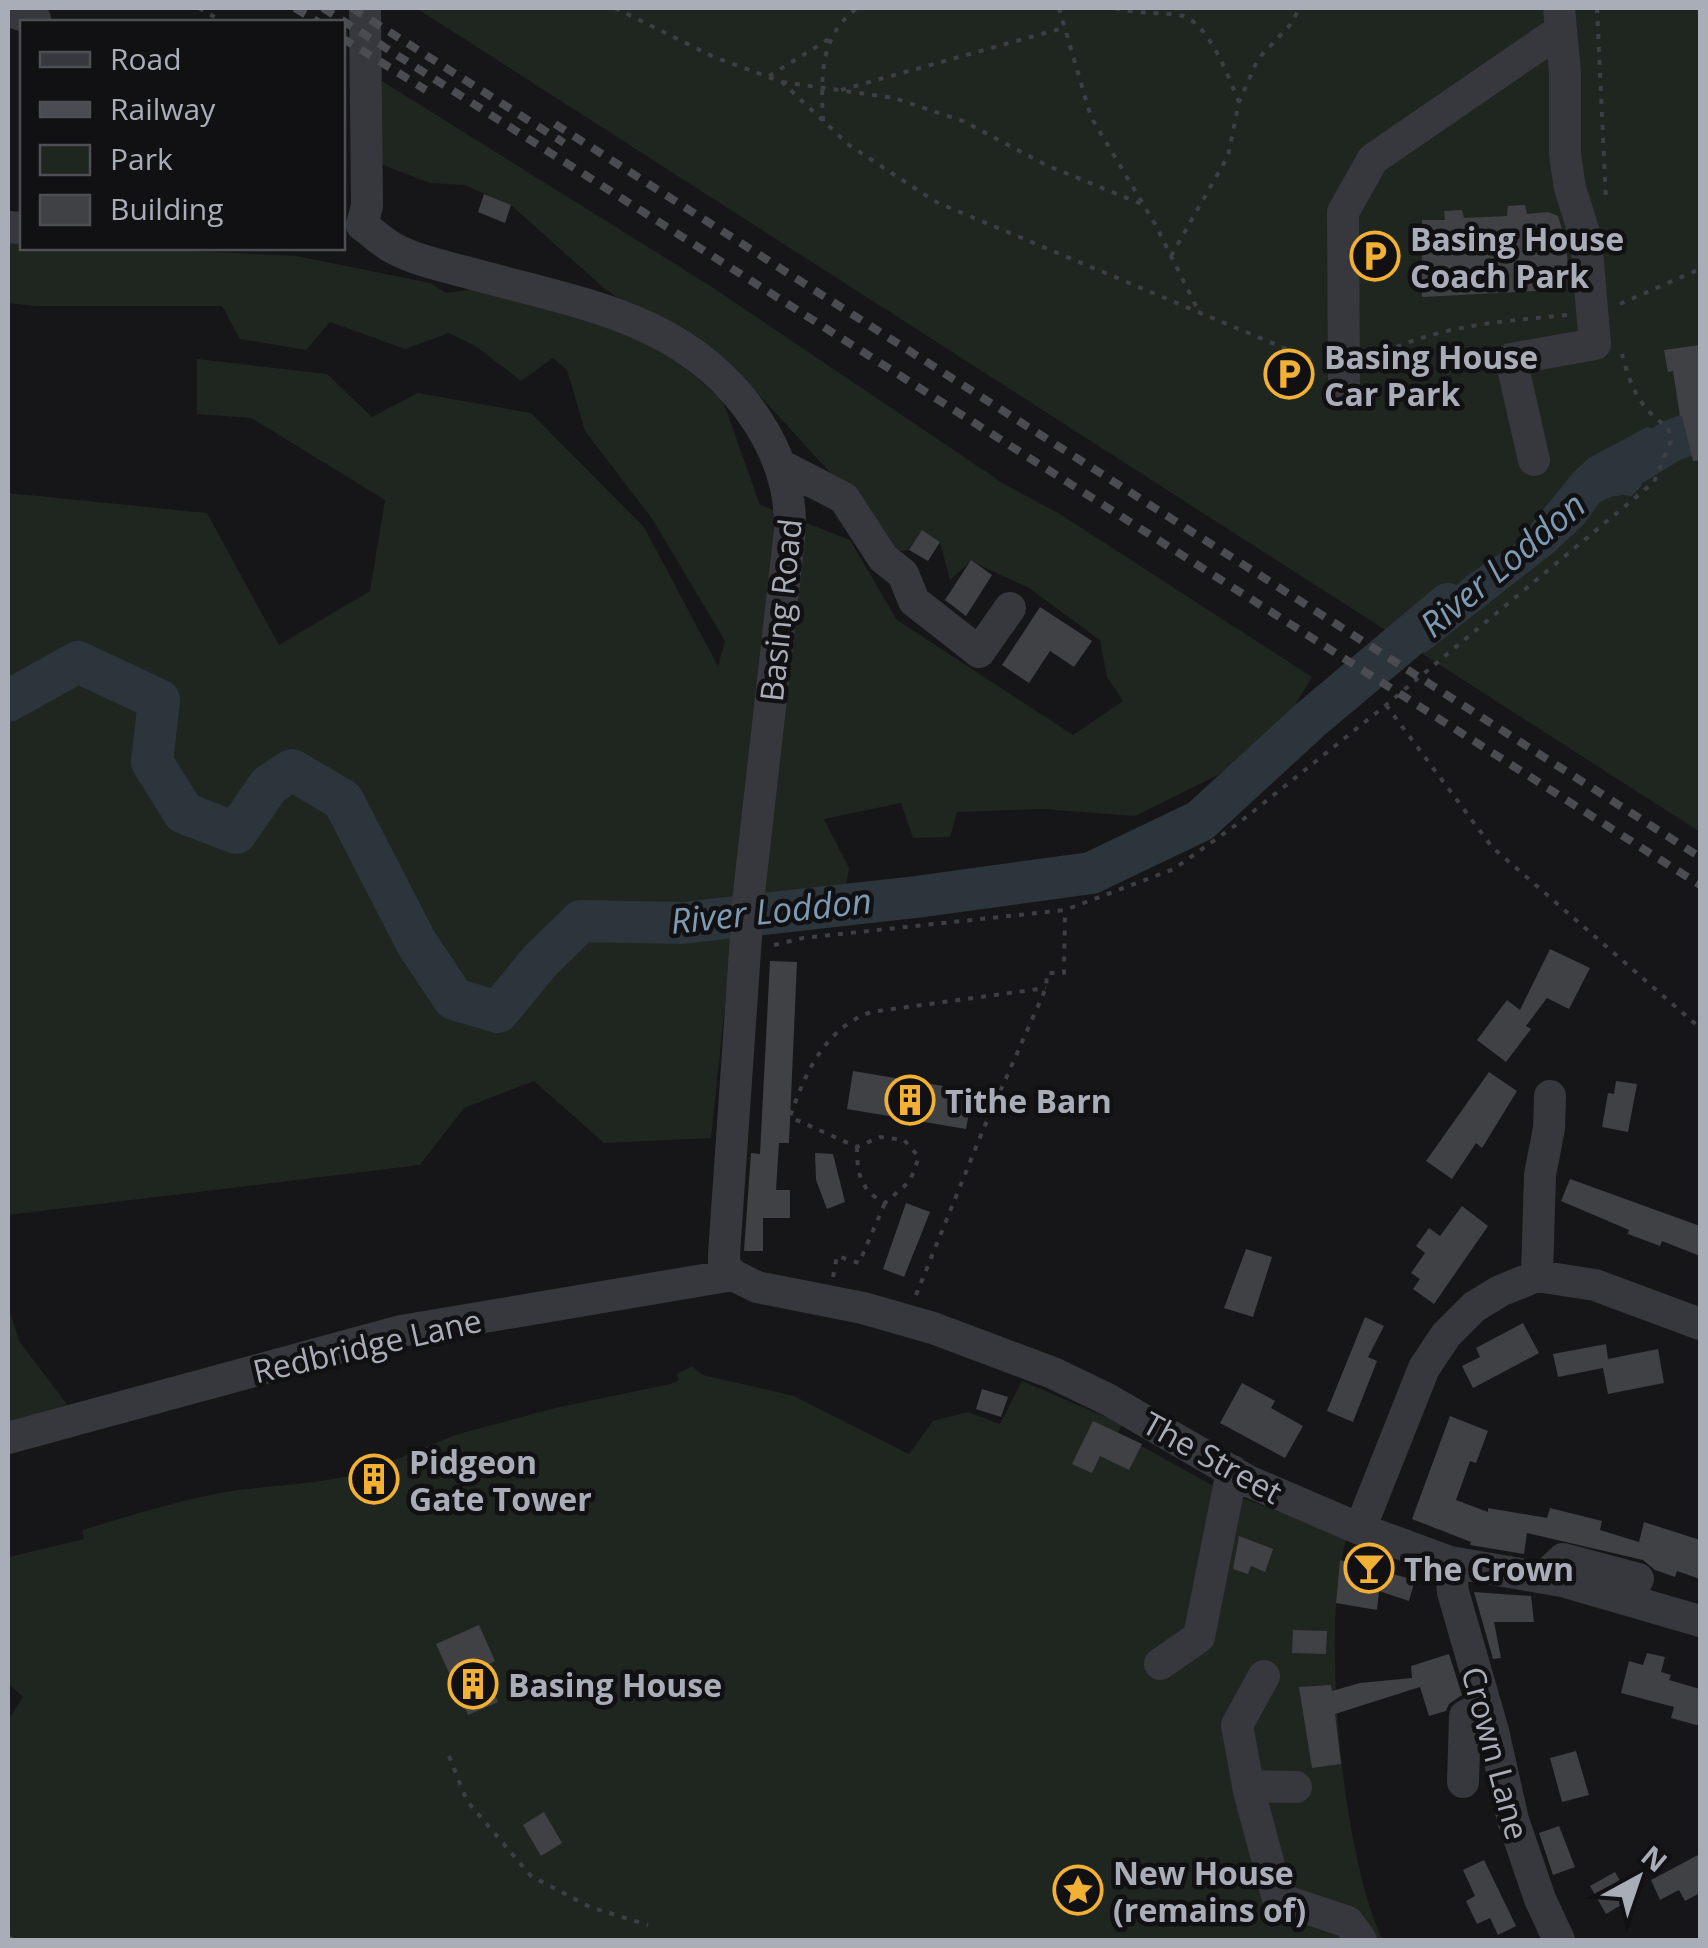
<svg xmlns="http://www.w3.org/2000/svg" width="1708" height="1948" font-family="'Open Sans',sans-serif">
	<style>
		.green { fill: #1e261f }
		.water { fill: #2c353c }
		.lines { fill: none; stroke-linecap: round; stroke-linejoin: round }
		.river { stroke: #2c353c; stroke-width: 42 }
		.building { fill: #404145 }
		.path { stroke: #3d3f44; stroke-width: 4; stroke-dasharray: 5 8; stroke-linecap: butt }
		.minor { stroke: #37383d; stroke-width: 32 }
		.rail { stroke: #4a4c52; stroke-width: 8; stroke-dasharray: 12 10; stroke-linecap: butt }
		.labels { text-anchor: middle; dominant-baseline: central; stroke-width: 9; stroke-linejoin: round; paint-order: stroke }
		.poi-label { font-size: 32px; font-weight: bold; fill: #a8adb8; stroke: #111113; text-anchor: start }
		.street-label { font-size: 32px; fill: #a8adb8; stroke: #111113 }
		.water-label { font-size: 35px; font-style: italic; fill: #7f9bb3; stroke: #111113 }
	</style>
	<rect width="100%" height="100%" fill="#161618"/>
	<!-- green -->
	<path class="green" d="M416 8H1700V832Z
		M382 81 712 287 1004 484 1060 514 1312 677 1282 727 1218 775 1135 816 1042 809 957 812 950 837 913 838 901 803 824 819 849 868 844 897 761 908 742 845 711 1138 604 1143 534 1081 464 1108 420 1165 8 1215V493L207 513 279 645 370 591 385 500 251 418 197 414V359L327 374 372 417 418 393 531 413 644 527 718 666 725 641 653 520 585 431 567 370 553 358 521 381 477 347 449 333 405 349 330 322 306 350 240 339 222 306H35L8 303V241L22 242V248H132L297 256 430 283 446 293 483 288 571 308 661 346 723 401 760 505 850 540 897 620 1073 735 1123 701 1107 677 1100 640 1029 588 971 561 950 580 940 542 922 531 909 550 894 552 858 503 760 396 605 289 511 205 464 185 430 183 378 163Z
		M8 1305 19 1341 78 1419 8 1437Z
		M692 1366 703 1375 794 1396 909 1454 933 1421 968 1412 1000 1424 1022 1381 1122 1424 1118 1433 1219 1489 1347 1538C1319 1624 1343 1860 1383 1940H8V1720L23 1697 8 1683 9 1557 84 1539 82 1530C133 1515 185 1498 238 1490 277 1485 315 1484 353 1475L358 1465 369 1459 380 1466 455 1435 555 1408 670 1384 679 1380 677 1374Z"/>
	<!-- water -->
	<path class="water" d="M1647 427 1655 429 1664 443 1647 473 1639 478 1642 486 1631 496 1617 494 1600 502 1583 525 1554 552 1425 653 1397 637 1467 576 1516 543 1573 473 1589 458Z"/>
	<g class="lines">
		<!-- river -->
		<path class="river" d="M1615 475 1671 441 1700 430
			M8 701 78 662 159 700 152 762 184 813 236 833 269 785 292 770 343 800 416 942 454 999 498 1012 540 961 581 921 682 923 916 897 1091 873 1200 821 1311 719 1448 604"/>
	</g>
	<!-- building -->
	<path class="building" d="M484 194 511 205 505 223 478 212Z
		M1525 205 1527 214 1548 212 1558 216 1566 243 1570 289 1422 297V220H1445L1444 211 1462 210 1464 218 1507 216 1508 206Z
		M1700 345V460L1693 461 1682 416H1680L1673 371 1668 372 1664 350Z
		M922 530 940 542 928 561 909 550Z
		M971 560 992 575 966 616 945 600Z
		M1040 607 1092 641 1074 667 1050 651 1029 683 1002 665Z
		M1550 949 1590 968 1569 1009 1547 998 1526 1026 1531 1029 1506 1062 1477 1040 1507 1000 1520 1010Z
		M770 961 797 962 789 1143H779L776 1190H790V1218H763V1251H744L751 1153 760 1154Z
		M853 1071 973 1091 966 1129 847 1109Z
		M1489 1072 1517 1091 1482 1148 1476 1143 1452 1179 1426 1161Z
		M1616 1081 1637 1084 1628 1132 1602 1127 1608 1093 1614 1094Z
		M815 1153 833 1154 845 1202 827 1209 816 1180Z
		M1570 1179 1700 1226V1256L1662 1241 1660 1246 1628 1234 1629 1230 1561 1201Z
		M906 1203 930 1212 904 1277 883 1269Z
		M1462 1206 1488 1226 1434 1304 1413 1289 1420 1279 1411 1273 1425 1253 1416 1246 1429 1228 1440 1236Z
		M1246 1249 1272 1257 1253 1317 1224 1308Z
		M1365 1317 1384 1326 1368 1357 1377 1361 1353 1422 1327 1411Z
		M1523 1323 1539 1353 1473 1388 1462 1366 1480 1357 1476 1348Z
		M1606 1344 1608 1359 1658 1349 1664 1383 1608 1394 1603 1368 1558 1377 1553 1354Z
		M1242 1383 1275 1401 1271 1408 1303 1426 1285 1458 1220 1423Z
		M982 1389 1008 1397 1001 1417 976 1409Z
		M1450 1416 1488 1431 1476 1463 1470 1461 1456 1500 1488 1512V1508L1547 1518 1550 1508 1602 1521 1600 1530 1639 1542 1644 1522 1700 1540V1579L1677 1571 1675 1577 1655 1570 1643 1560 1527 1533 1524 1554 1470 1545 1471 1542 1412 1519Z
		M1093 1421 1142 1444 1129 1470 1100 1456 1092 1473 1072 1464Z
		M1239 1536 1273 1549 1265 1572 1251 1566 1248 1574 1233 1569Z
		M1340 1560 1415 1580 1409 1601 1379 1591 1377 1610 1336 1603Z
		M1474 1592 1531 1596 1534 1622H1494L1501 1658 1493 1659Z
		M479 1625 495 1661 483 1667 498 1702 468 1715 436 1644Z
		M1293 1630 1327 1631 1326 1654 1292 1653Z
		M1647 1653 1665 1657 1661 1672 1671 1675 1669 1680 1700 1689V1726L1671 1718 1674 1707 1621 1693 1629 1661 1643 1665Z
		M1449 1654 1462 1695 1449 1704 1446 1711 1429 1716 1420 1687 1335 1714 1341 1764 1312 1768 1299 1687 1331 1685 1332 1691 1360 1683 1412 1678 1411 1666Z
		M1576 1751 1589 1795 1562 1802 1550 1758Z
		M544 1812 562 1843 541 1856 523 1825Z
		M1559 1826 1575 1867 1553 1875 1539 1833Z
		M1700 1854V1893L1685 1901 1679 1890 1660 1900 1651 1880Z
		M1484 1860 1516 1926 1498 1935 1490 1918 1477 1924 1466 1901 1475 1896 1463 1870Z
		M1615 1872 1631 1899 1606 1914 1590 1886Z"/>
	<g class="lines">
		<!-- path -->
		<path class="path" d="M199 8 223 22
			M615 8 714 57 782 82 849 145 936 202 1315 361
			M1059 8 1091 117 1155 224 1199 312
			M1115 8C1136 14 1156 12 1178 15 1208 18 1228 77 1239 102
			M1597 8 1606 201
			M769 76 829 39
			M782 82 894 98 963 121 1046 165 1144 205
			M841 90 1063 28
			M823 121C821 78 819 36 857 8
			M1171 256 1228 156 1239 102 1258 59 1290 25 1300 8
			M1620 304 1700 269
			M1373 358C1436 325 1497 322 1567 315
			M1386 705 1492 847 1700 1028
			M774 945 803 938 1065 910 1174 869 1240 822 1386 705 1654 482 1671 441 1668 427C1640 410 1630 385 1622 354
			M857 1147C857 1174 860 1190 885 1203L910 1181 919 1157 904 1140 880 1137 857 1147 790 1117C805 1073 825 1028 871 1012L1046 988
			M833 1277 837 1256 859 1263 885 1203
			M916 1295 983 1130 1046 988 1047 973H1064L1065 910
			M449 1756 467 1801 531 1876 590 1907 648 1925
			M8 1936 13 1940"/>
		<!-- minor -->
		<path class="minor" d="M8 11 35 19
			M362 225C372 232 382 242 393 248 417 261 447 267 473 274 583 304 692 319 758 422 780 456 791 490 790 530L749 893 724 1254V1265L733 1275 757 1287 863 1308 933 1328 1053 1373 1109 1400 1248 1481 1360 1529 1450 1562 1562 1581 1700 1621
			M362 225 367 206 365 8
			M8 227 22 228
			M1344 386 1343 212 1373 159 1561 30 1559 8
			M1534 460 1511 359 1595 344 1586 239 1570 188 1565 155V72L1561 30
			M780 465 844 498 883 558 903 574 914 601 979 652 1010 608
			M1537 1276 1540 1175 1549 1128 1550 1096
			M8 1438 401 1331 733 1275
			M1360 1529 1424 1368 1446 1335 1474 1307 1500 1291 1537 1276 1595 1285 1700 1324
			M1450 1562 1453 1592 1493 1731 1513 1820 1540 1899 1559 1940
			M1543 1578 1563 1559 1638 1579
			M1160 1664 1199 1637 1232 1471
			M1264 1676 1237 1725 1249 1791 1277 1895 1285 1901 1348 1922 1361 1940
			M1463 1782 1465 1716 1485 1706
			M1248 1786 1296 1787"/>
		<!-- rail -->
		<path class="rail" d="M295 8 318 22
			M323 8 1700 885
			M352 8 564 143
			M342 38 426 90
			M555 124 1700 857"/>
	</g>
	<!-- icons -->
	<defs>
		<g id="parking-ring" transform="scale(2.5)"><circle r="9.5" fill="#111113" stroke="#f2b134" stroke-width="1.5"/><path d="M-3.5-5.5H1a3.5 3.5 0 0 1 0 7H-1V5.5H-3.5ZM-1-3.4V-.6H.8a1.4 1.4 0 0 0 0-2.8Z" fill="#f2b134"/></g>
		<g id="building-ring" transform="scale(2.5)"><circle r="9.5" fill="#111113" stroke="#f2b134" stroke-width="1.5"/><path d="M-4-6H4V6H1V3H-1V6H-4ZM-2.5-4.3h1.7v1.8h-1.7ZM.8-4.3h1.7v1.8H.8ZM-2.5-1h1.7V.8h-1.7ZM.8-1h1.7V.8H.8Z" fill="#f2b134"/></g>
		<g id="bar-ring" transform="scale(2.5)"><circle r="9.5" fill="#111113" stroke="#f2b134" stroke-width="1.5"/><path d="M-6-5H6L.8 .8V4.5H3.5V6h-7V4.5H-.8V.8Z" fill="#f2b134"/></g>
		<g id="sight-ring" transform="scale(2.5)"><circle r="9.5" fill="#111113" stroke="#f2b134" stroke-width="1.5"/><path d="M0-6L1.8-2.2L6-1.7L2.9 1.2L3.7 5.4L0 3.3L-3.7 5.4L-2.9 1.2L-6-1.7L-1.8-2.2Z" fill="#f2b134"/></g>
	</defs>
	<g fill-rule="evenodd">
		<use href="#parking-ring" x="1375" y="256"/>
		<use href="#parking-ring" x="1289" y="374"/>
		<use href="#building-ring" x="910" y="1100"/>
		<use href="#building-ring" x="374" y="1479"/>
		<use href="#bar-ring" x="1369" y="1568"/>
		<use href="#building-ring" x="473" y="1684"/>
		<use href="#sight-ring" x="1078" y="1890"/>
	</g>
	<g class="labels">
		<!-- poi labels -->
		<g class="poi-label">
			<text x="1410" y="238">Basing House<tspan x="1410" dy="37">Coach Park</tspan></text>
			<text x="1324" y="356">Basing House<tspan x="1324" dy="37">Car Park</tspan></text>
			<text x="945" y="1100">Tithe Barn</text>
			<text x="409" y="1461">Pidgeon<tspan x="409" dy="37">Gate Tower</tspan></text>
			<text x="1404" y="1568">The Crown</text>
			<text x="508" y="1684">Basing House</text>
			<text x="1113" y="1872">New House<tspan x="1113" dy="37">(remains of)</tspan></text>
		</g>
		<!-- street labels -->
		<g class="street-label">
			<text transform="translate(780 610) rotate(-84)">Basing Road</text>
			<text transform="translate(367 1345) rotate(-13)">Redbridge Lane</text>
			<text transform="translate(1213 1457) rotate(29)">The Street</text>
			<text transform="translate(1496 1753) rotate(75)">Crown Lane</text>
		</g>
		<!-- water labels -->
		<g class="water-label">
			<text transform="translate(1502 564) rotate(-40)">River Loddon</text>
			<text transform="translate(771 910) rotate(-6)">River Loddon</text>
		</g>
	</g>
	<!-- border -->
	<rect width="1708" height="1948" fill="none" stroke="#a8adb8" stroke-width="20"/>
	<!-- legend -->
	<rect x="20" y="20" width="325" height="230" fill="#111113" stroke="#4d4f55" stroke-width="2.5"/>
	<rect x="40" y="52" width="50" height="15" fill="#37383d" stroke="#4d4f55" stroke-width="2.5"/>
	<text x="110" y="70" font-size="30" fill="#a8adb8">Road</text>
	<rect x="40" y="102" width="50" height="15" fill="#4a4c52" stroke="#4d4f55" stroke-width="2.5"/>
	<text x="110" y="120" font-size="30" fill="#a8adb8">Railway</text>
	<rect x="40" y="145" width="50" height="30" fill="#1e261f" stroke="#4d4f55" stroke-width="2.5"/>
	<text x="110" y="170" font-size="30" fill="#a8adb8">Park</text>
	<rect x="40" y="195" width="50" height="30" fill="#404145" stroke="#4d4f55" stroke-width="2.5"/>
	<text x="110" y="220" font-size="30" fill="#a8adb8">Building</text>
	<!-- north arrow -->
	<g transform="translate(1638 1878) rotate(40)" stroke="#111113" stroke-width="8" paint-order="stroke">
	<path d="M0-8L18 38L0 25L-18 38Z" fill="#a8adb8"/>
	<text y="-15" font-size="28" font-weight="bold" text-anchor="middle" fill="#a8adb8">N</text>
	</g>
</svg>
